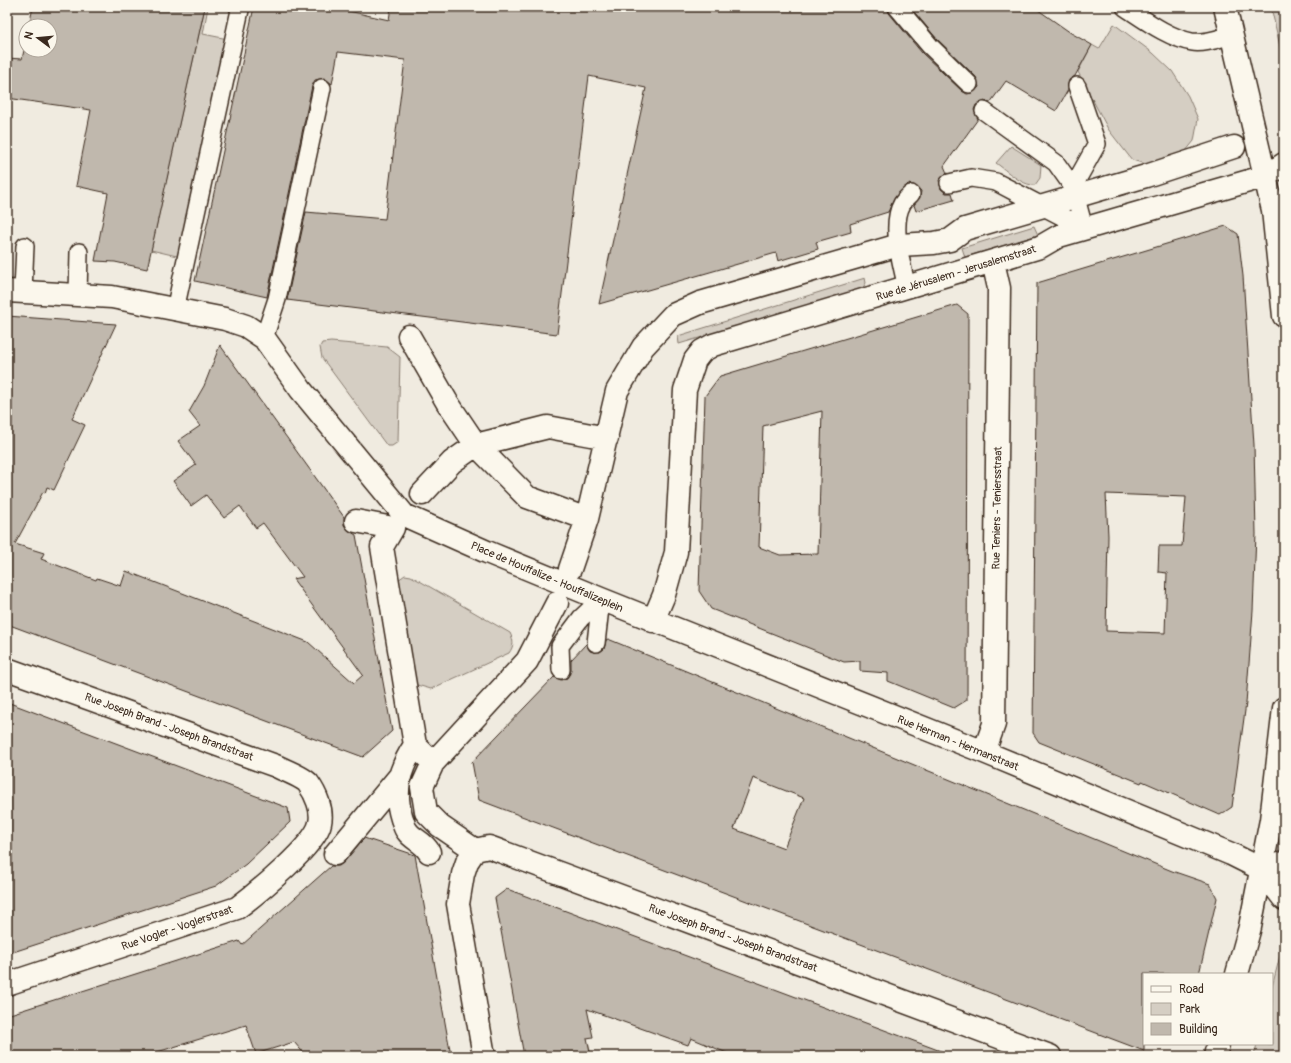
<svg xmlns="http://www.w3.org/2000/svg" width="1291" height="1063" font-family="Pangolin,sans-serif">
	<style>
		.green { fill: #d5cec3; stroke: #887c70 }
		.building { fill: #c0b8ad; stroke: #3b2a1e; fill-rule: evenodd }
		.lines { fill: none; stroke-linecap: round; stroke-linejoin: round }
		.lane-casing { stroke: #3b2a1e; stroke-width: 20 }
		.street-casing { stroke: #3b2a1e; stroke-width: 25 }
		.lane { stroke: #fbf7ec; stroke-width: 17 }
		.street { stroke: #fbf7ec; stroke-width: 22 }
		.labels { text-anchor: middle; dominant-baseline: central; stroke-width: 4; stroke-linejoin: round; paint-order: stroke }
		.street-label { font-size: 11px; fill: #3b2a1e; stroke: #fbf7ec }
	</style>
	<rect width="100%" height="100%" fill="#f0ebe0"/>
	<filter id="ink" filterUnits="userSpaceOnUse"><feTurbulence type="fractalNoise" baseFrequency=".025" numOctaves="2"/><feDisplacementMap in="SourceGraphic" scale="8" xChannelSelector="R" yChannelSelector="G"/><feConvolveMatrix kernelMatrix="1 2 1 2 8 2 1 2 1" color-interpolation-filters="sRGB"/></filter>
	<g filter="url(#ink)">
		<!-- green -->
		<path class="green" d="M205 7H208L203 34 228 39 181 257 151 250Z
			M1271 7H1284V64Z
			M1114 24 1153 53 1172 71 1188 96 1198 119 1194 141 1181 157 1159 168 1132 160 1108 129 1078 72 1092 45 1099 49Z
			M1011 146 1041 165 1040 178 1035 185C1022 186 1006 170 996 163Z
			M1034 226 1038 235 965 257 962 248Z
			M865 278 866 283 862 289 679 344 678 336Z
			M331 342 387 347 400 357 398 442 392 446H387L322 358 320 347 322 343Z
			M405 575 411 576 510 633C514 641 514 646 509 653L431 689 417 685 411 679 398 580Z
			M1283 944 1284 1056H1254L1257 1044H1272V987Z"/>
		<!-- building -->
		<path class="building" d="M33 7H205L147 269 115 262 95 261 108 193 76 186 91 110 7 98V58L22 59 26 42V50H50V26H29Z
			M254 7H330L389 20 391 7H887L889 13 922 53 962 91 967 94 972 93 979 87 976 77 937 39 910 7H1034L1071 33 1092 45 1075 76 1069 80 1068 90 1056 111 1006 81 990 103 985 101 976 105 974 110 978 119 944 166 947 173 939 180 941 189 946 193H952L954 200 916 211 914 205 920 197 921 191 914 185 908 184 895 197 888 212 850 224 851 232 816 242 818 249 778 261 776 253 599 304 646 88 589 76 557 334 287 300 306 212 385 219 405 60 338 52 332 84 324 78 315 80 312 86 267 297 195 281Z
			M1226 226 1238 234 1243 276 1254 445 1256 534 1253 611 1246 703 1232 807 1220 815 1142 781 1141 783 1039 742 1033 733 1037 283ZM1106 494 1186 497 1182 546H1159L1158 572 1167 573 1165 633 1106 631 1108 536Z
			M957 305 968 314 967 700 954 708 888 681V673L860 671V661L844 662 711 609 699 591 705 396 720 376ZM822 411 818 554 780 555 759 547 763 426Z
			M7 316 116 324 72 419 85 425 54 490 47 487 45 493 43 492 15 544 44 553 41 559 96 580 97 578 121 586 126 571 308 642 354 683 363 675 293 579 303 577 263 523 256 528 240 506 224 518 206 495 191 506 173 481 196 465 178 441 200 426 189 412 204 386 220 345 344 517V525L348 530 356 535 392 731 363 757 7 624Z
			M608 639 1172 871 1210 884 1217 898 1199 974H1144V1051L479 800 472 762 554 677 561 680 567 678 571 670V660L585 645 586 644 590 651 600 652 604 649 606 640ZM753 778 804 798 784 848 734 829Z
			M7 702 288 808 290 822 246 864 216 886 7 954Z
			M364 838 415 855 451 1056H306L294 1042 256 1054 246 1025 144 1056H7V1015L239 941 242 945 331 866H339L344 862Z
			M507 889 946 1053V1056H734L691 1038 688 1045 587 1009 593 1037 587 1038 591 1056H524L495 898Z"/>
		<g class="lines">
			<!-- lane casing -->
			<g class="lane-casing">
				<path id="lane" d="M897 7 930 46 969 84
					M1125 7C1145 20 1169 38 1192 42 1205 44 1220 38 1232 35
					M984 111 1056 163 1073 187 1084 228
					M949 183 971 178 996 182 1084 228
					M1073 187 1097 144 1077 86
					M907 288C902 265 890 225 902 204 904 200 908 197 911 194
					M23 291 25 246
					M78 295 79 252
					M175 310 240 10 238 7
					M264 338 277 299 322 88
					M561 670 560 646 581 618 601 599 596 643"/>
			</g>
			<!-- street casing -->
			<g class="street-casing">
				<path id="street" d="M1225 7 1273 210 1284 316
					M7 291 112 297 225 319 246 326 264 338 301 390 404 515 487 552 601 599 984 752 1231 854 1261 869 1284 899
					M409 336 447 402 476 445 527 497 587 519
					M422 494 452 462 476 445 548 427 607 438
					M356 521 393 528 382 547 415 745 433 763
					M570 569 587 519 617 391 643 347 673 315 700 303 899 245 934 243 950 240 965 229 1146 176 1234 147
					M557 603 527 661 433 763 422 787 426 812 440 826 475 850 489 847 1050 1056
					M653 621 664 595 676 552 685 390 695 360 702 351 713 345 1040 247 1059 236 1266 176 1284 164
					M7 669 276 766C284 770 303 777 308 783 316 794 323 810 320 823 316 845 256 894 237 908L7 984
					M415 745C399 769 393 791 402 819 404 823 404 828 407 831 413 840 423 841 429 852
					M984 752 994 724 999 288 993 262
					M475 850 467 862 463 874 458 904 484 1056
					M335 854 399 777
					M1261 869 1284 863
					M1237 974 1250 927 1271 820 1284 708
					M1215 1056 1218 1044"/>
			</g>
			<!-- lane -->
			<use href="#lane" class="lane"/>
			<!-- street -->
			<use href="#street" class="street"/>
		</g>
	</g>
	<g class="labels">
		<!-- street labels -->
		<g class="street-label">
			<text transform="translate(956 273) rotate(-17)">Rue de Jérusalem - Jerusalemstraat</text>
			<text transform="translate(997 508) rotate(-89)">Rue Teniers - Teniersstraat</text>
			<text transform="translate(547 577) rotate(23)">Place de Houffalize - Houffalizeplein</text>
			<text transform="translate(169 727) rotate(20)">Rue Joseph Brand - Joseph Brandstraat</text>
			<text transform="translate(958 743) rotate(22)">Rue Herman - Hermanstraat</text>
			<text transform="translate(177 928) rotate(-19)">Rue Vogler - Voglerstraat</text>
			<text transform="translate(733 938) rotate(20)">Rue Joseph Brand - Joseph Brandstraat</text>
		</g>
	</g>
	<!-- margin -->
	<rect width="1291" height="1063" fill="none" stroke="#fbf7ec" stroke-width="24"/>
	<rect x="12" y="12" width="1267" height="1039" fill="none" stroke="#3b2a1e" stroke-width="1.5" filter="url(#ink)"/>
	<!-- legend -->
	<rect x="1143" y="973" width="130" height="72" fill="#fbf7ec" stroke="#aea59a"/>
	<rect x="1151" y="986" width="20" height="6" fill="#fbf7ec" stroke="#aea59a"/>
	<text x="1179" y="993" font-size="12" fill="#3b2a1e">Road</text>
	<rect x="1151" y="1003" width="20" height="12" fill="#d5cec3" stroke="#aea59a"/>
	<text x="1179" y="1013" font-size="12" fill="#3b2a1e">Park</text>
	<rect x="1151" y="1023" width="20" height="12" fill="#c0b8ad" stroke="#aea59a"/>
	<text x="1179" y="1033" font-size="12" fill="#3b2a1e">Building</text>
	<!-- north arrow -->
	<g transform="translate(38 38) rotate(286)"><circle r="19" fill="#fbf7ec" stroke="#aea59a"/>
	<path d="M0-3L7 15L0 10L-7 15Z" fill="#3b2a1e"/>
	<text y="-6" font-size="11" font-weight="bold" text-anchor="middle" fill="#3b2a1e">N</text>
	</g>
</svg>
